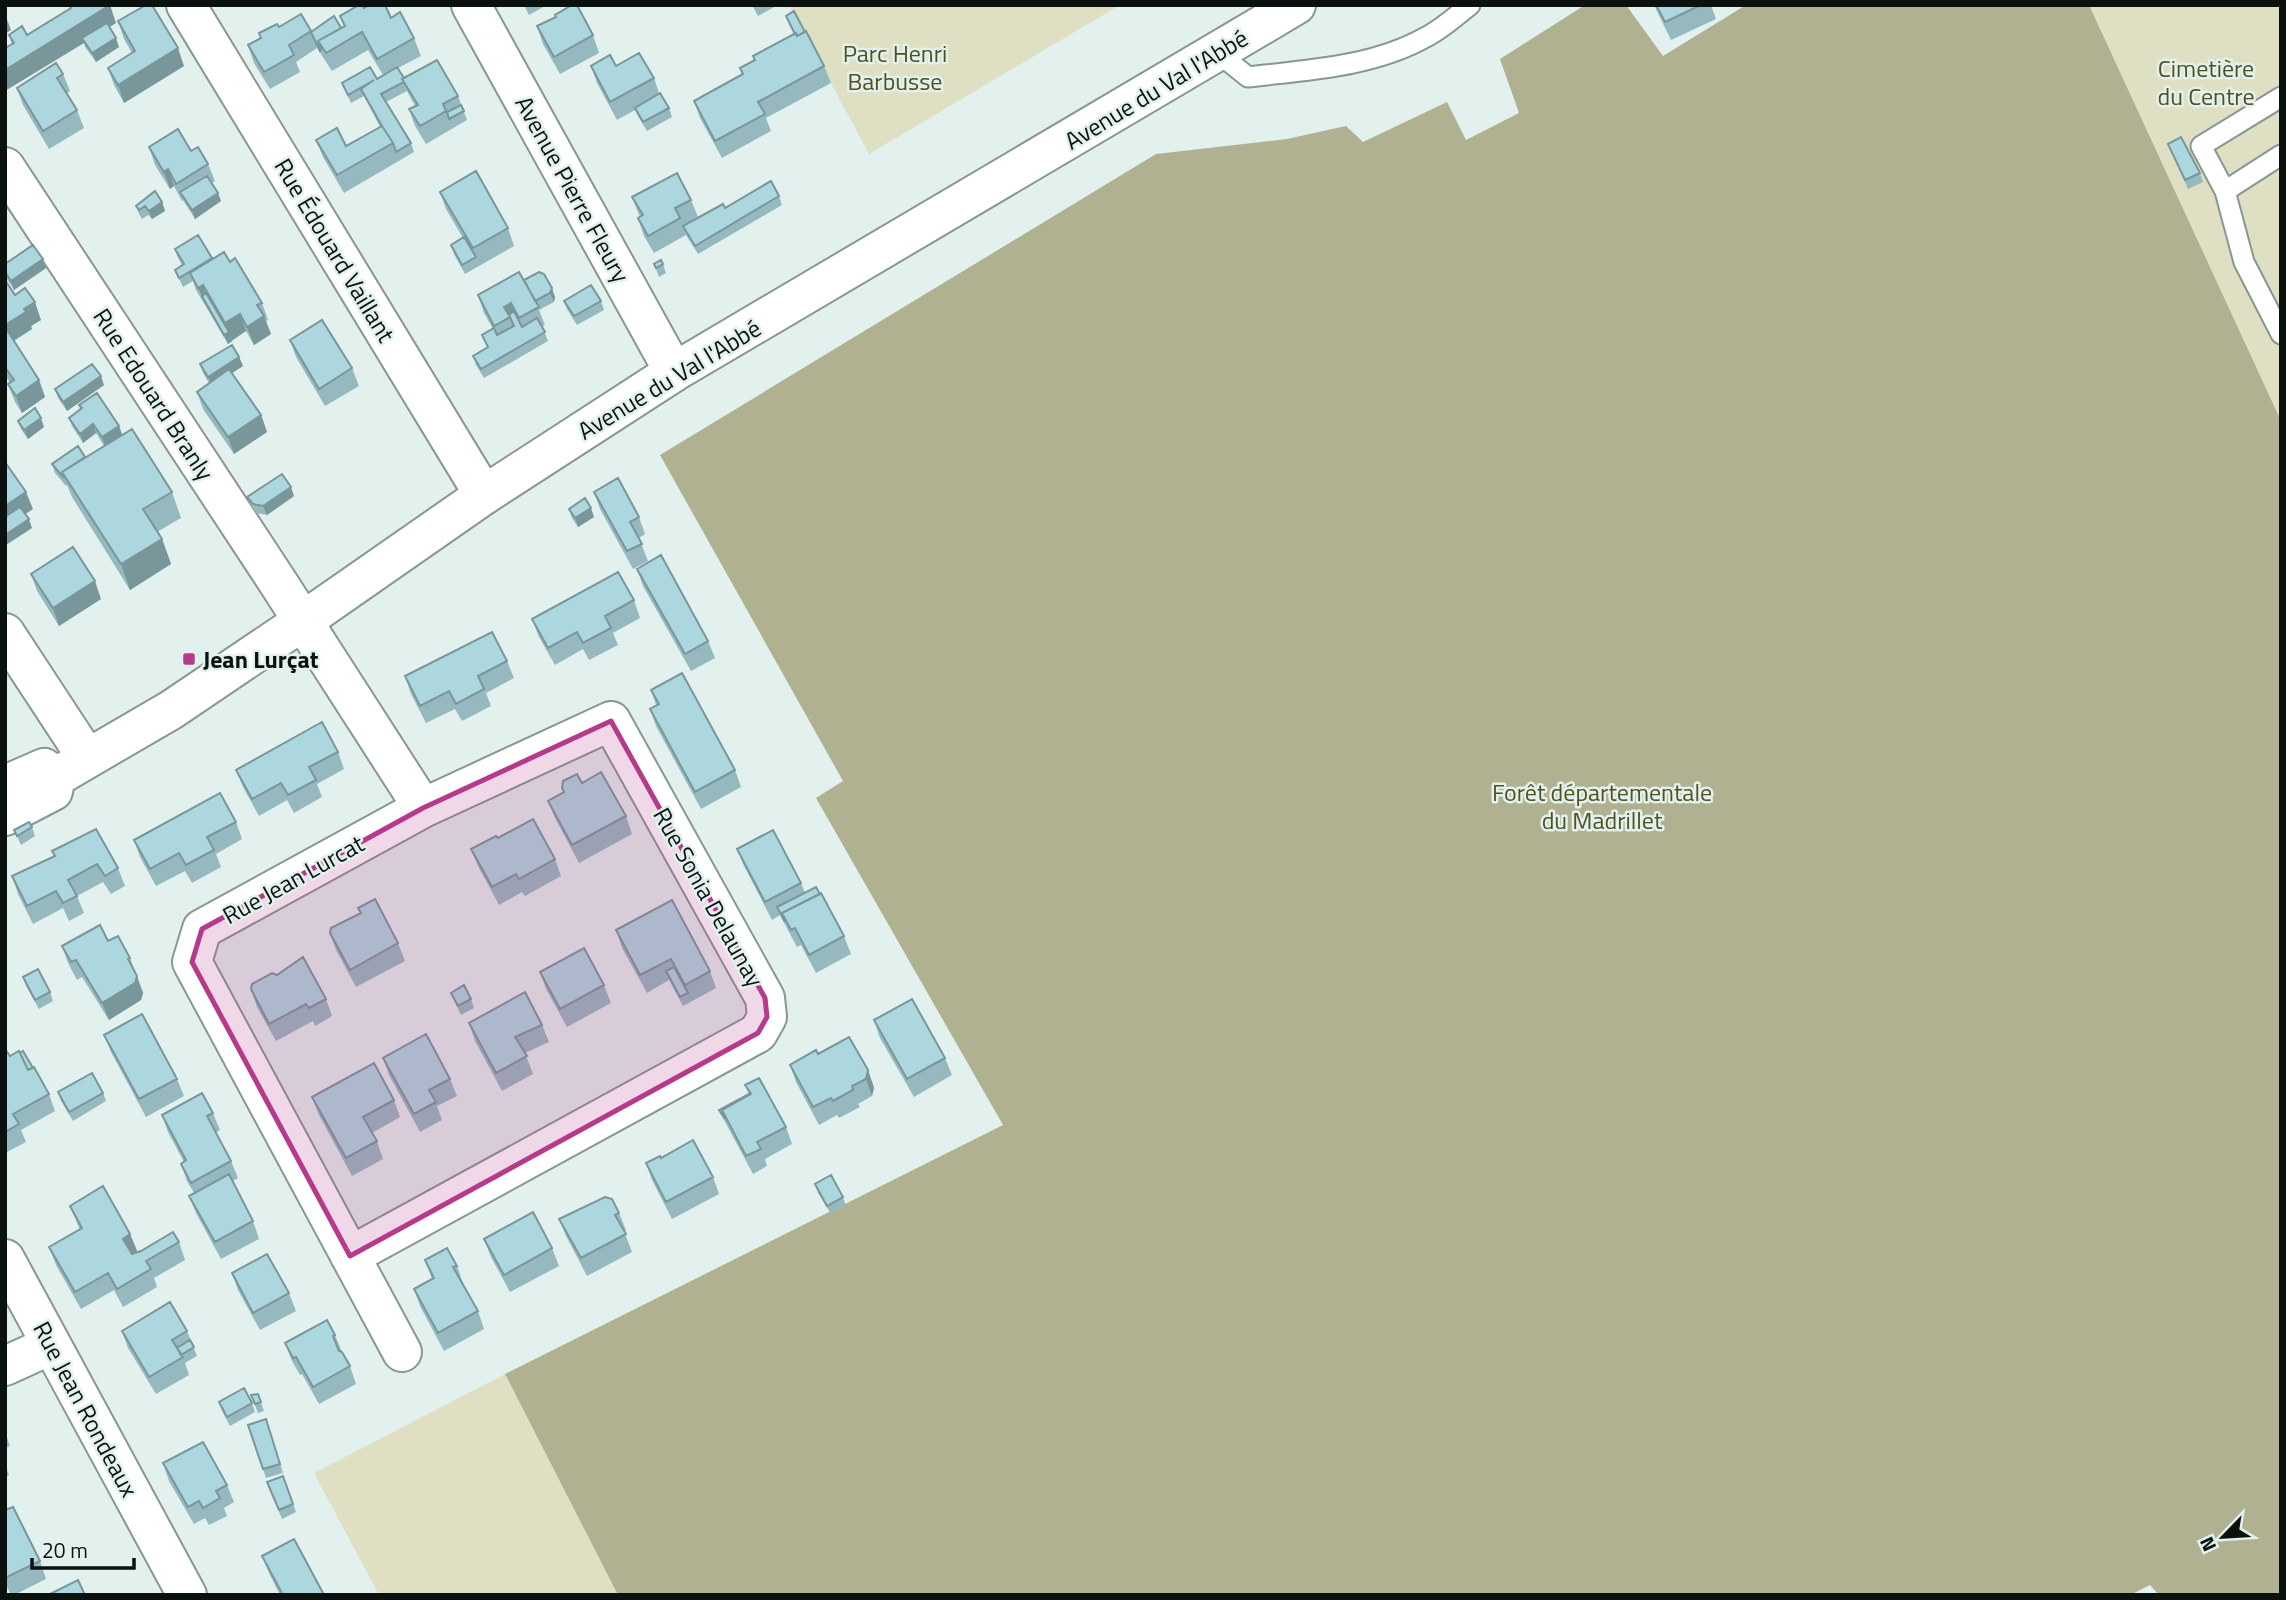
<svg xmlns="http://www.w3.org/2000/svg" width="2286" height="1600" font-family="'Titillium Web',sans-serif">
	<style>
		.green { fill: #dedfc3 }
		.forest { fill: #b0b191 }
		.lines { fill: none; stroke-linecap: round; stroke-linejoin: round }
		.lane-casing { stroke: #899793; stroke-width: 23 }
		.street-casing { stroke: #899793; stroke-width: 42 }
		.secondary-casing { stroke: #899793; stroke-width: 42 }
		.lane { stroke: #fff; stroke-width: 19 }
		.street { stroke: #fff; stroke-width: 38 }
		.secondary { stroke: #fff; stroke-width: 38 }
		.wall { fill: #95b9bf }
		.shaded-wall { fill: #79969b }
		.building { fill: #add7de; stroke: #79969b; stroke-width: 2 }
		.marked { fill: #b63a8c; fill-opacity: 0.2; stroke: #b63a8c; stroke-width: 5; stroke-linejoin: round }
		.poi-dot { fill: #b63a8c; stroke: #e2f1ed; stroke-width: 2.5 }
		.labels { text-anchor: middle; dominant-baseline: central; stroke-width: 5; stroke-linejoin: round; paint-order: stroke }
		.park-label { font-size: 24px; fill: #51511b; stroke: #e2f1ed }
		.street-label { font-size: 24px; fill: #0b110f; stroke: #e2f1ed }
		.poi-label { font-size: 24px; font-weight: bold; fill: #0b110f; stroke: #e2f1ed; text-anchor: start }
	</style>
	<rect width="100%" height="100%" fill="#e2f1ed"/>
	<!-- green -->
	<path class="green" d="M789 5H1120L869 154Z
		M2089 5H2281V421Z
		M505 1374 618 1595H379L314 1473Z"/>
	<!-- forest -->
	<path class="forest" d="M1585 5H1626L1663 56 1746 5H2089L2281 421V1595H2159L2150 1585 2130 1595H618L505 1374 1003 1125 816 798 843 781 660 455 1156 154 1287 139 1346 126 1363 142 1447 102 1466 140 1519 113 1500 59Z"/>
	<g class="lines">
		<!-- lane casing -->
		<g class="lane-casing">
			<path id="lane" d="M1218 53 1248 77C1307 70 1373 67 1426 37 1442 29 1456 16 1470 5
				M2281 97 2201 146 2225 191 2244 262 2281 334
				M2225 191 2281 155"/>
		</g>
		<!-- street casing -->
		<g class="street-casing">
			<path id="street" d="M186 5 484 495
				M471 5 674 372
				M5 167 279 584 423 808 202 929 192 962 402 1352
				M5 633 87 758
				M350 1256 758 1033 767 1017 765 998 611 721 423 808
				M5 1259 187 1595
				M5 1366 51 1345"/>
		</g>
		<!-- secondary casing -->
		<g class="secondary-casing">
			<path id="secondary" d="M5 785 44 768 56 777
				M5 816 53 791 56 777 171 710 303 621 484 495 674 372 1296 5"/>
		</g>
		<!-- lane -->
		<use href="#lane" class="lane"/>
		<!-- street -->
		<use href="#street" class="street"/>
		<!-- secondary -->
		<use href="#secondary" class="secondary"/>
	</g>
	<!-- wall -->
	<path class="wall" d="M69 5 116 23 109 27 119 47 96 62 85 47 84 43 12 45 9 35H27L70 9Z
		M524 5H547L529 15Z
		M752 5H778L758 16Z
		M1654 5H1711L1716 19 1671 40Z
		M364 8 391 18 414 38 421 56 398 68 404 78 458 96 467 120 426 144 415 126 409 109 415 106 407 91 386 102 411 143 414 152 344 193 323 157 316 140 346 146 380 127 364 96 351 103 342 83 377 79 383 75 368 50 332 71 317 48 296 62 300 72 270 89 254 63 248 45 279 27 311 32 341 28 344 27 340 16Z
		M786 16 805 32 824 66 831 83 766 118 771 131 722 158 700 118 694 101 742 75 740 68 754 61 753 56 794 34Z
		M118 21 184 66 124 103 114 85 108 68 132 53 124 39Z
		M537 26 593 35 599 53 560 74 543 44Z
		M591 66H616L654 78 659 93 669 108 672 117 647 131 638 116 635 110 617 120 597 83Z
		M63 74 70 91 67 93 77 110 84 128 49 149 23 105 17 88Z
		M2168 144 2200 173 2203 182 2188 189Z
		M149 147 191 151 208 164 215 181 212 183 221 201 195 219 183 200 182 201 174 186 170 189 155 165Z
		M440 192 508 228 514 246 465 274 454 254 451 245 463 238 446 209Z
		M779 196 782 205 698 254 686 235 654 253 644 236 638 218 640 217 632 197 691 200 698 217 683 225V226L725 208Z
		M162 202 165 211 152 219 148 215 142 219 139 214 136 206Z
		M175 249 213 259 230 262 262 303 268 320 266 321 271 334 254 345 246 331 228 344 196 290 193 281 183 287 175 270 182 265 178 258Z
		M43 259 46 268 14 290 5 276V264Z
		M654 264H663L666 273 659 277Z
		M539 272 555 297 554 302 539 310 545 325 542 326 548 341 484 378 476 365 473 356 488 348 482 335 493 329 484 313 478 295 524 280Z
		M5 280 15 295 41 320 31 326 32 329 14 341 39 380 45 397 22 413 15 402 8 384 10 383 5 375Z
		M564 301H601L604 310 577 325 567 309Z
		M290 340 352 368 359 386 325 406 296 357Z
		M239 357 243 366 232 373 261 415 267 432 234 454 203 409 197 392 209 383 203 373 200 364Z
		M104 385 67 411 58 398 55 389Z
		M79 405 122 434 172 492 181 518 157 532 162 539 171 564 130 590 72 497 67 485 66 486 55 473 52 464 85 457 104 446 96 433 83 443 72 426 69 418 80 409Z
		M18 421 44 427 28 439 21 429Z
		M594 492 639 517 645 534 639 538 648 561 633 569 600 509Z
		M294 496 267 515 256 513 251 505 247 497Z
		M569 509 594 517 578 527 572 518Z
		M637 569 708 641 715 658 691 671 643 586Z
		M31 574 101 599 59 626 37 591Z
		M634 600 640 618 613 633 618 645 589 660 583 649 555 665 539 637 532 619Z
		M507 661 514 678 486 693 491 706 462 721 455 709 426 723 411 694 405 676Z
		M651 690 735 770 741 787 701 809 656 726 650 709 656 705Z
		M338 752 344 769 317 784 322 797 294 813 287 800 259 816 243 787 236 770Z
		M582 783 626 816 632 834 579 863 555 818 548 801Z
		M236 822 242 839 216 854 221 867 192 883 185 871 156 886 140 857 134 840Z
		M32 827 35 836 21 845 14 830Z
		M498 838 555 859 561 876 525 896 522 892 499 905 478 866 471 849Z
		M737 849 801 883 805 893 844 936 851 954 816 973 801 945 797 947 780 915 772 920 744 866Z
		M52 851 118 868 125 886 111 894 103 882 77 896 84 913 69 921 63 908 33 924 18 894 12 876 54 856Z
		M358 908 398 943 405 961 356 987 336 950 330 933 360 913Z
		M616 930 710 971 716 988 683 1006 669 980 647 993 622 948Z
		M108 941 130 958 143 993 141 1000 109 1020 82 977 77 980 68 963 62 946Z
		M540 972 604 985 611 1003 567 1027 546 989Z
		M23 977 50 992 53 1001 39 1009 26 986Z
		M251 989 326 999 332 1016 315 1026 313 1021 276 1041 257 1007Z
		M451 993 471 999 474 1008 461 1015Z
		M874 1020 945 1058 952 1075 914 1097 880 1038Z
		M469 1023 542 1025 549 1042 525 1053 533 1074 502 1091 475 1041Z
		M104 1035 177 1079 184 1096 146 1117 111 1052Z
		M5 1049 10 1056 49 1094 55 1111 21 1130 26 1142 5 1153Z
		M818 1054 868 1070 874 1088 872 1096 858 1104 860 1107 839 1118 837 1115 819 1125 796 1082 790 1065Z
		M383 1058 450 1079 457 1096 437 1106 442 1120 420 1132 389 1075Z
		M745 1085 786 1127 792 1144 765 1159 767 1166 753 1174 723 1118 719 1110 749 1094Z
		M58 1092 103 1093 106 1101 73 1121 61 1101Z
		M312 1097 394 1100 400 1117 372 1133 377 1141 383 1159 352 1176 319 1115Z
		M213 1113 220 1130 216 1133 231 1161 238 1178 233 1181 253 1221 259 1239 221 1259 196 1213 189 1196 194 1193 187 1181 181 1164 184 1162 168 1132 162 1115Z
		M661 1158 713 1177 719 1194 672 1219 652 1180 646 1163Z
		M815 1184 843 1197 846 1206 831 1214 818 1193Z
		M70 1206 130 1234 137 1251 133 1254 179 1242 185 1260 154 1278 157 1287 123 1307 114 1290 81 1309 56 1265 49 1247 80 1230Z
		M619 1213 626 1230 624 1231 632 1252 587 1276 566 1236 559 1219Z
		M484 1239 552 1248 559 1266 510 1292 491 1257Z
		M425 1260 457 1266 463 1283 478 1311 484 1329 444 1351 420 1306 414 1289 432 1279Z
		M232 1273 289 1293 296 1311 260 1330 238 1290Z
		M122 1331H187L197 1356 185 1363 189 1375 156 1394 128 1348Z
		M335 1335 342 1352 350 1366 356 1384 319 1404 302 1374 300 1375 292 1361 285 1343Z
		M258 1394 264 1411 258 1413 251 1395Z
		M219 1402 252 1403 255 1412 230 1426 222 1411Z
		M266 1419 283 1473 266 1478 248 1425Z
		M5 1432 10 1446 5 1448Z
		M163 1463 227 1485 234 1502 224 1508 227 1516 209 1525 205 1518 194 1524 169 1481Z
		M5 1465 9 1475 5 1477Z
		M283 1476 296 1512 282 1519 267 1482Z
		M5 1510 40 1561 46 1579 14 1595H11L5 1583Z
		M294 1539 323 1595H280L269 1573 262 1556Z"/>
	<!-- shaded-wall -->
	<path class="shaded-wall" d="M110 5 116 23 85 42 82 38 84 43 5 91V70Z
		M5 14 11 30 5 34Z
		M116 38 119 47 96 62 92 53Z
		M178 48 184 66 124 103 118 85Z
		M168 169 174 186 170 189 164 172Z
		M218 193 221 201 195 219 192 210Z
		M162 202 165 211 152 219 149 211Z
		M43 259 46 268 14 290 11 281Z
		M203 285 209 302 202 296 198 288Z
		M552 288 555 297 554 302 550 293Z
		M35 302 41 320 31 326 32 329 5 346V325L24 309Z
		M511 303 517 320 510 317 504 307Z
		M240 314 246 331 232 340 225 323Z
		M264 316 271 334 254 345 247 327Z
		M229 332 232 341 228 344 224 335Z
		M239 357 243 366 212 386 208 377Z
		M101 376 104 385 67 411 63 402Z
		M39 380 45 397 22 413 16 396Z
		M261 415 267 432 234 454 228 437Z
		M41 418 44 427 28 439 24 430Z
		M93 424 96 433 83 443 80 434Z
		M119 426 122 434 105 446 102 437Z
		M291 487 294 496 267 515 263 506Z
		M26 492 33 509 5 528V506Z
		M591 508 594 517 578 527 575 518Z
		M29 519 32 528 6 545 5 535Z
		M162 539 171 564 130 590 121 564Z
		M95 581 101 599 59 626 53 608Z
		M137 976 143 993 141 1000 109 1020 102 1003Z
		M868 1070 874 1088 872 1096 866 1079Z
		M130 1234 137 1251 130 1256 123 1239Z"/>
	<!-- building -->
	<path class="building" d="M69 5H110L5 70V48L14 43 9 35 22 26 27 35 71 8Z
		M146 5H152L178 48 118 85 108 68 135 51 118 21Z
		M359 5H362L364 8 369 5H385L391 18 400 12 414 38 377 59 362 32 326 53 318 41 345 26 340 16Z
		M572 5H577L593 35 554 57 537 26 556 17 555 15Z
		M1656 5H1701L1665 22Z
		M794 11 805 32 797 36 796 33 795 34 786 16Z
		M301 14 311 31 289 45 294 55 264 72 248 45 261 38 259 33 277 24 279 27Z
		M334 16 341 28 318 41 321 50 320 51 311 32Z
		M107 23 116 38 92 53 82 38Z
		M806 31 824 66 758 102 765 114 715 141 694 101 743 74 740 68 755 60 753 56 796 33 797 36Z
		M639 53 654 78 610 102 591 66 610 55 616 66Z
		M437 60 458 96 443 104 446 111 420 126 409 109 418 105 402 79Z
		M56 63 63 74 57 78 77 110 43 131 17 88Z
		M370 67 377 79 397 67 404 78 402 79 404 82 381 94 411 143 396 152 393 143 382 126 361 89 374 80 348 95 342 83Z
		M660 93 669 108 643 122 635 108Z
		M461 105 464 111 449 119 447 112Z
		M382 126 393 143 337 175 316 140 337 128 346 146Z
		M178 129 191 151 198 147 208 164 176 184 168 169 164 172 149 147Z
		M2181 137 2200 173 2185 180 2168 144Z
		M476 171 508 228 473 248 440 192Z
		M677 173 691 200 675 208 680 218 648 236 638 218 643 215 632 197Z
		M207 176 218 193 192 210 180 192Z
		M771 181 779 196 695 246 683 226 723 204 725 208Z
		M155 191 162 202 149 211 145 206 139 210 136 206Z
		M198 235 212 258 179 278 175 270 184 264 175 249Z
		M464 237 476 257 462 265 451 245Z
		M33 245 43 259 11 281 5 272V264Z
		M224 252 230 262 235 258 262 303 257 305 264 316 247 327 240 314 225 323 203 285 198 288 190 273Z
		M661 260 663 264 656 268 654 264Z
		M519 272 539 307 519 318 511 303 504 307 510 317 494 326 478 295Z
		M539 272 544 274 552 288 550 293 535 301 524 280Z
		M5 280 15 295 25 288 35 302 24 309 26 312 5 325Z
		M591 285 601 301 574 316 564 301Z
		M206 293 229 332 224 335 202 296Z
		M514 311 522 327 537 318 545 332 481 369 473 356 488 347 482 335 494 328 497 335 514 326 509 315Z
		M322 320 352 368 319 389 290 340Z
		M7 330 39 380 16 396 8 384 14 380 5 367V332Z
		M232 345 239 357 208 377 200 364Z
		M92 364 101 376 63 402 55 389Z
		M229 369 261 415 228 437 197 392Z
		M97 393 119 426 102 437 93 424 80 434 69 418 82 408 79 405Z
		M35 408 41 418 24 430 18 421Z
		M132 429 172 492 143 509 162 539 121 564 62 472Z
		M78 446 85 457 62 472 64 476 63 477 52 464Z
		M5 462 26 492 5 506Z
		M282 474 291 487 263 506 253 504 247 497Z
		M618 478 639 517 630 522 642 544 627 551 594 492Z
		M585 498 591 508 575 518 569 509Z
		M20 507 29 519 5 535V517Z
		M73 547 95 581 53 608 31 574Z
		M661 555 708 641 685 654 637 569Z
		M618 572 634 600 605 616 611 628 583 643 577 632 548 648 532 619Z
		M492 632 507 661 478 676 484 689 456 704 449 691 420 706 405 676Z
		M682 673 735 770 695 792 650 709 659 704 651 690Z
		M322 722 338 752 309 767 316 780 288 795 281 783 252 799 236 770Z
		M601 772 626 816 572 845 548 801 564 792 562 788 563 781 577 774 582 783Z
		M220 793 236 822 207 837 214 850 186 865 179 853 150 869 134 840Z
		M533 819 555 859 519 879 516 874 492 887 471 849 496 836 498 838Z
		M29 822 32 827 17 836 14 830Z
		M96 829 118 868 105 876 97 864 68 880 77 896 63 903 56 891 27 906 12 876 55 856 52 851Z
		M773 830 801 883 765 902 737 849Z
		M816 887 820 894 782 913 785 922 777 907Z
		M821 893 844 936 809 955 795 928 791 930 782 913Z
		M375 899 398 943 350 970 330 933 331 928 361 913 358 908Z
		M672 900 710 971 685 985 671 959 640 975 616 930Z
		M100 925 108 941 118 936 130 958 128 959 137 976 135 983 102 1003 76 960 71 962 62 946Z
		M584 948 604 985 560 1009 540 972Z
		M303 957 326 999 309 1008 306 1004 269 1024 251 989 252 984 272 973 277 975Z
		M674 967 688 993 680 997 666 971Z
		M38 969 50 992 35 1000 23 977Z
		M464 985 471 999 458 1006 451 993Z
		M525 992 542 1025 515 1037 527 1056 496 1073 469 1023Z
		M912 999 945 1058 907 1079 874 1020Z
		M142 1014 177 1079 139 1099 104 1035Z
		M426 1034 450 1079 429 1090 436 1102 414 1114 383 1058Z
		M849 1037 868 1070 866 1079 852 1086 853 1090 833 1101 831 1098 813 1107 790 1065 816 1050 818 1054Z
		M5 1049 10 1056 19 1051 28 1070 34 1067 49 1094 13 1114 19 1124 5 1132Z
		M23 1051 33 1068 28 1070 20 1053Z
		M374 1063 394 1100 363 1117 377 1141 346 1158 312 1097Z
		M92 1073 103 1093 69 1112 58 1092Z
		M759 1078 786 1127 757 1142 761 1149 746 1156 722 1110 751 1094 745 1085Z
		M202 1093 213 1113 207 1116 231 1161 191 1183 181 1164 186 1160 162 1115Z
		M749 1094V1095L722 1110 725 1119 719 1110Z
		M693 1140 713 1177 666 1202 646 1163 660 1156 661 1158Z
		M229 1174 253 1221 215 1242 189 1196Z
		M831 1175 843 1197 827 1206 815 1184Z
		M103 1186 130 1234 123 1239 132 1254 141 1251 173 1232 179 1242 146 1261 151 1269 117 1289 108 1273 75 1292 49 1247 82 1228 70 1206Z
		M605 1197 612 1199 619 1213 615 1215 626 1234 581 1258 559 1219Z
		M533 1212 552 1248 504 1275 484 1239Z
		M447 1248 457 1266 453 1267 478 1311 438 1333 414 1289 434 1278 425 1260Z
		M267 1254 289 1293 253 1313 232 1273Z
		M170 1302 187 1331 172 1340 183 1357 149 1377 122 1331Z
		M327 1320 335 1335 333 1336 339 1351 342 1352 350 1366 313 1387 296 1357 293 1358 285 1343Z
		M190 1340 194 1347 181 1355 177 1348Z
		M244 1388 252 1403 227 1417 219 1402Z
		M258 1394 261 1402 255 1404 251 1395Z
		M266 1419 280 1464 263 1469 248 1425Z
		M203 1442 227 1485 216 1491 220 1498 203 1508 199 1501 188 1507 163 1463Z
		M283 1476 293 1504 279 1510 267 1482Z
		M13 1507 40 1561 5 1578V1510Z
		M294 1539 323 1593 320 1595H283L262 1556Z
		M78 1580 85 1595H48Z"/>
	<!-- marked area -->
	<path class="marked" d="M611 721 765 998 767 1017 758 1033 350 1256 192 962 202 929 423 808Z"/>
	<!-- markers -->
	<rect class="poi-dot" x="182" y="652" width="14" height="14" rx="3.5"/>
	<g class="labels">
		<!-- park labels -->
		<g class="park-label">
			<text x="895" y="53">Parc Henri<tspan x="895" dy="28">Barbusse</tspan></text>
			<text x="2206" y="68">Cimetière<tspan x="2206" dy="28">du Centre</tspan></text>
			<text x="1602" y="792">Forêt départementale<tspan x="1602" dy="28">du Madrillet</tspan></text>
		</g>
		<!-- street labels -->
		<g class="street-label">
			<text transform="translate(1156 89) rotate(-31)">Avenue du Val l'Abbé</text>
			<text transform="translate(573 189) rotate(61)">Avenue Pierre Fleury</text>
			<text transform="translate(335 250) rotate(59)">Rue Édouard Vaillant</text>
			<text transform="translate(669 379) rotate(-31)">Avenue du Val l'Abbé</text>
			<text transform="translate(154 394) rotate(57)">Rue Edouard Branly</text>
			<text transform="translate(293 879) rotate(-29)">Rue Jean Lurcat</text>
			<text transform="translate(709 897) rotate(61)">Rue Sonia Delaunay</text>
			<text transform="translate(86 1409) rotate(62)">Rue Jean Rondeaux</text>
		</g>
		<!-- poi labels -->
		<g class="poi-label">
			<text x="203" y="659">Jean Lurçat</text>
		</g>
	</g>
	<!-- border -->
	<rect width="2286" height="1600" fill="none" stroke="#0b110f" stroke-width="14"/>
	<!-- north arrow -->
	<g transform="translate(2223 1537) rotate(245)" stroke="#e2f1ed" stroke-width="5" paint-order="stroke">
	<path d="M0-5L12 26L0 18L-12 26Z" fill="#0b110f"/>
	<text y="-10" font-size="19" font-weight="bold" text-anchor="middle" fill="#0b110f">N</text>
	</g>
	<!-- scale -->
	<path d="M32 1558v10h102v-10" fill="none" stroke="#0b110f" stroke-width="3.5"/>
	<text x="42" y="1558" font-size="21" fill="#0b110f" stroke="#e2f1ed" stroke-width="5" paint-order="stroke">20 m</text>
</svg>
